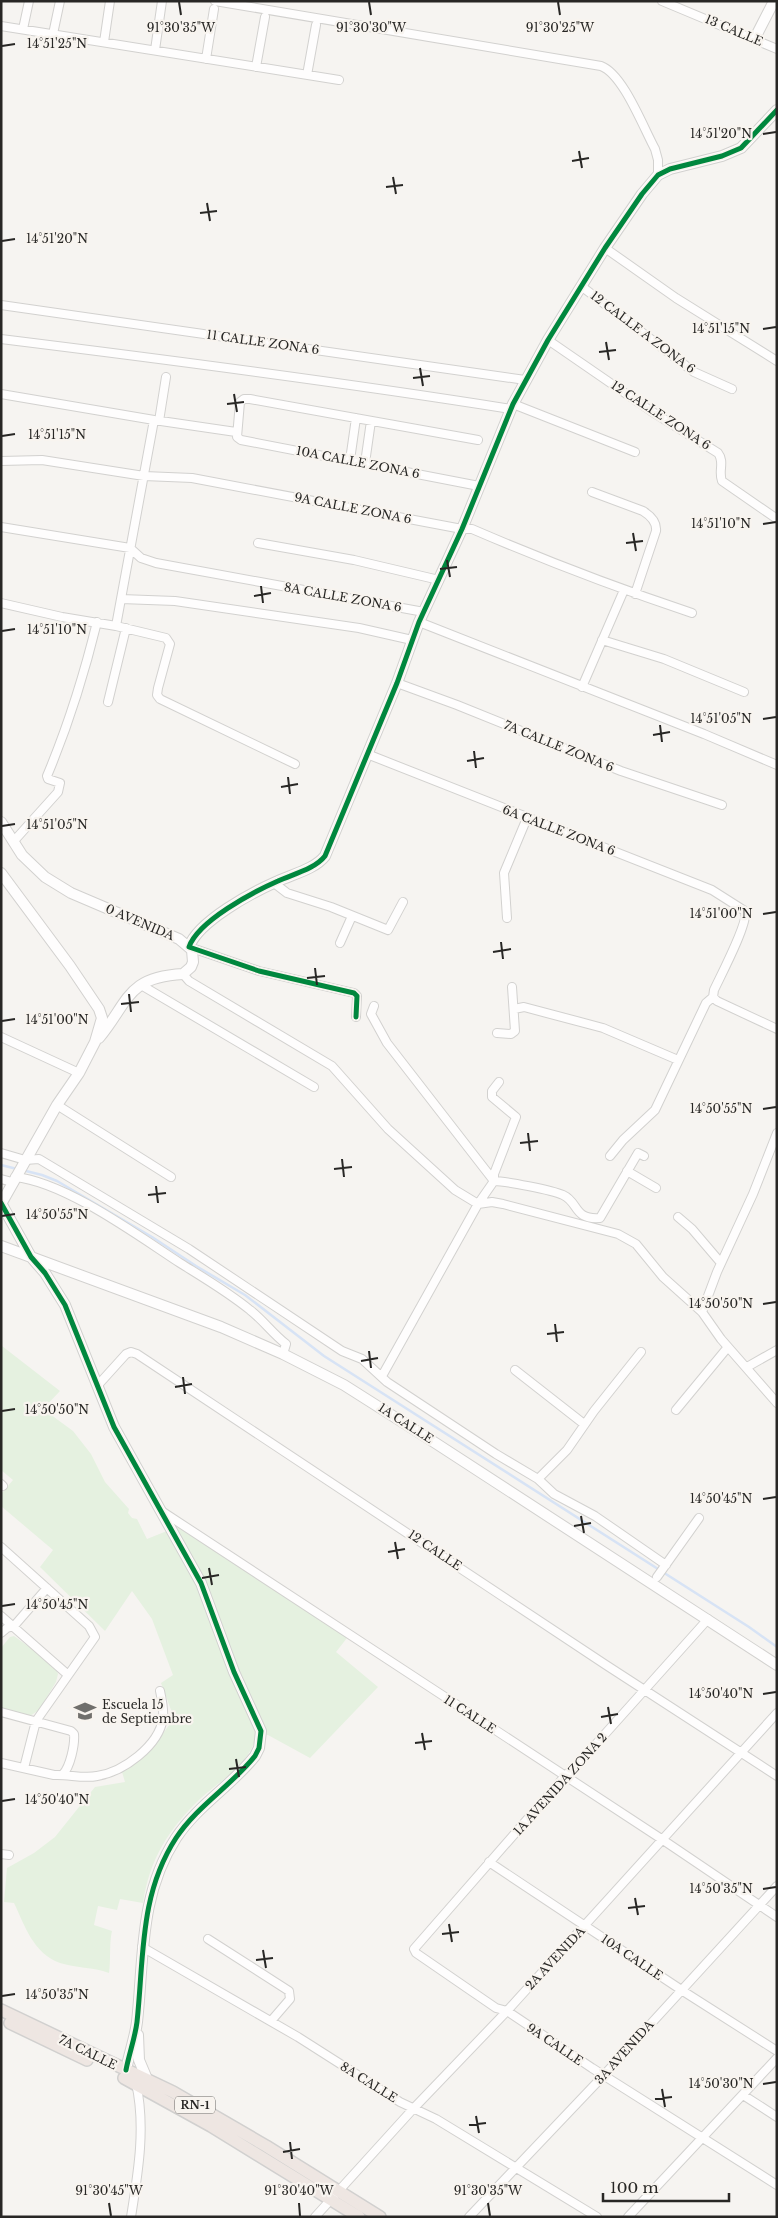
<svg xmlns="http://www.w3.org/2000/svg" width="778" height="2218" font-family="'Libre Baskerville',serif">
	<style>
		.green { fill: #e5f1e0 }
		.lines { fill: none; stroke-linecap: round; stroke-linejoin: round }
		.stream { stroke: #d7e3f5; stroke-width: 2.5 }
		.street-casing { stroke: #d2d1cf; stroke-width: 10 }
		.secondary-casing { stroke: #d2d1cf; stroke-width: 12 }
		.primary-casing { stroke: #d1d0cf; stroke-width: 14 }
		.street { stroke: #fefdfd; stroke-width: 8 }
		.secondary { stroke: #fefdfd; stroke-width: 10 }
		.primary { stroke: #eee6e2; stroke-width: 11 }
		.cycleway-casing { stroke: #f8f4ef; stroke-width: 8 }
		.cycleway { stroke: #00873e; stroke-width: 5 }
		.ticks { fill: none; stroke: #282725; stroke-width: 2 }
		.labels { text-anchor: middle; dominant-baseline: central; stroke-width: 4.5; stroke-linejoin: round; paint-order: stroke }
		.shield { fill: #f8f4ef; stroke: #666462; stroke-width: 1 }
		.shield-label { font-size: 11px; font-weight: bold; fill: #282725 }
		.street-label { font-size: 12px; fill: #282725; stroke: #f8f4ef }
		.poi-label { font-size: 12px; fill: #282725; stroke: #f8f4ef; text-anchor: start }
		.ticks-label { font-size: 12px; text-anchor: middle; fill: #282725; stroke: #f8f4ef; stroke-width: 4.5; stroke-linejoin: round; paint-order: stroke }
	</style>
	<rect width="100%" height="100%" fill="#f6f4f1"/>
	<!-- green -->
	<path class="green" d="M2 1346 60 1391 43 1409 73 1431 91 1454 105 1482 129 1509 128 1513 132 1518 137 1519 147 1539 177 1527 284 1594 347 1638 336 1652 378 1687 310 1758 268 1735 256 1736C250 1764 221 1780 201 1798 168 1830 150 1858 143 1903L120 1899 117 1910 98 1906 94 1925 112 1931C109 1943 111 1960 109 1973 93 1967 75 1968 60 1963 33 1953 25 1926 14 1903L4 1902 7 1868 34 1853 55 1837 95 1787 125 1782 122 1772 152 1749 174 1718 161 1683 173 1675 152 1619 132 1591 105 1631 40 1567 53 1550 1 1506V1494L13 1480 1 1470Z
		M14 1636 54 1665 58 1674 56 1682 39 1710 30 1716 1 1709V1648L10 1637Z"/>
	<g class="lines">
		<!-- stream -->
		<path class="stream" d="M1 1165 17 1169
			M22 1170 42 1175 57 1181 152 1237 196 1266 245 1295 324 1356 749 1627 777 1647"/>
		<!-- street casing -->
		<g class="street-casing">
			<path id="street" d="M215 1 601 66C623 74 643 127 655 149L658 160V175
				M662 1 777 49
				M1 26 339 80
				M23 29 29 1
				M53 34 60 1
				M104 42 110 1
				M155 50 162 1
				M206 59 214 9
				M256 67 265 17
				M307 75 316 25
				M605 248 676 298 777 361
				M581 286 694 372 732 389
				M1 305 525 380
				M1 339C171 360 341 382 511 409
				M548 340 651 411 718 453C725 462 718 471 722 481L777 519
				M1 394 154 420 236 432
				M513 404 635 452
				M159 421 166 377
				M478 440 250 399H244L240 402 237 437 241 440 479 486
				M350 460 356 418
				M1 461 42 460 144 476 192 478 462 529H472C544 560 617 588 692 613
				M365 463 371 421
				M592 492 643 511C651 516 657 522 656 531L635 594
				M1 527 130 548 141 558 156 563 424 612
				M258 543 354 560 439 580
				M121 599 175 601 359 628 412 640
				M1 603 62 617 116 626 166 638 170 644 158 688 157 695 160 699 295 764
				M419 622 704 734 777 765
				M116 626 154 420
				M602 640 664 659 744 692
				M397 683 457 705 621 771 722 805
				M582 687 624 590
				M108 702 126 628
				M367 754 712 890 745 911C749 922 720 977 714 990L713 997 706 1003 655 1110 623 1140 610 1156
				M13 842 58 792 60 783 48 779 47 776C68 726 84 675 97 622
				M274 883 287 893 331 907 388 930 403 902
				M507 918 504 873 527 818
				M340 943 352 916
				M189 947 259 971 354 993 357 996 356 1017
				M183 974 189 981 332 1066 388 1129 455 1190 478 1204 492 1202 503 1204 618 1234 636 1244 663 1277 702 1312 721 1339 777 1403
				M141 985 314 1087
				M713 997 717 1001 777 1029
				M374 1006 371 1014 387 1043 494 1181
				M514 1009 524 1007 603 1028 678 1060
				M497 1033 511 1034 515 1031 512 987
				M1 1037 79 1073
				M57 1105 171 1177
				M1 1153 25 1160 39 1159 189 1249 342 1351 362 1359 387 1382 496 1454 538 1479 554 1494 595 1516 666 1565
				M627 1171 656 1188
				M15 1177C65 1182 137 1235 180 1263 204 1278 228 1292 250 1310 263 1320 273 1334 286 1344L283 1354
				M1 1179 12 1182
				M494 1181C505 1181 552 1190 563 1195 579 1202 573 1220 600 1218L638 1153 644 1156
				M678 1217 692 1229 721 1263
				M702 1312 717 1272 753 1194 777 1133
				M747 1367 777 1350
				M515 1370 584 1424
				M382 1376 478 1204 494 1181V1174L516 1117 492 1097V1091L499 1082
				M98 1385 126 1354 131 1352 137 1354 606 1665 777 1776
				M676 1410 728 1347
				M538 1479 567 1450 594 1411 641 1352
				M1 1484 3 1486
				M163 1512 663 1840 777 1917
				M1 1547 89 1626 95 1637 36 1721 24 1768
				M657 1577 699 1518
				M1 1616 67 1674
				M708 1619 579 1763 565 1776 414 1949 416 1953 496 2008 507 2011 592 2068 777 2185
				M1 1633 7 1628 14 1626 47 1588
				M1 1712 71 1731 74 1734C75 1745 70 1767 63 1774
				M1 1763 54 1775C68 1774 83 1779 97 1776 123 1772 159 1746 163 1718 164 1709 162 1700 160 1691
				M1 1854 9 1855
				M489 1862 686 1993 777 2051
				M208 1939 289 1991 290 1999 271 2021
				M142 1947 298 2037 400 2102 436 2119 597 2217
				M743 2095 777 2117
				M131 2217C138 2173 146 2127 136 2083
				M315 2217 413 2109 507 2011 777 1713
				M469 2217 604 2075 777 1886
				M628 2217 777 2058"/>
		</g>
		<!-- secondary casing -->
		<g class="secondary-casing">
			<path id="secondary" d="M755 38 774 1
				M1 822 22 855 45 877 71 893 179 939 192 950 193 962 191 967 183 974C126 977 129 1002 99 1038
				M1 873 70 966 99 1009 102 1018 95 1042 79 1073 57 1105 1 1204
				M189 947C198 921 253 892 278 881 293 874 315 869 325 856L397 683 419 622 462 529 513 404 548 340 605 248 642 194 658 175 670 169 722 156 741 148 777 110
				M1 1203 31 1257 45 1273 65 1305 114 1427 201 1583 234 1672 261 1731 259 1748 255 1756C231 1786 197 1806 176 1838 139 1895 144 1958 137 2022 135 2038 129 2054 126 2070
				M1 1246 221 1327 283 1354 344 1385 437 1444 777 1665
				M138 2035 139 2060 147 2079"/>
		</g>
		<!-- primary casing -->
		<g class="primary-casing">
			<path id="primary" d="M1 2010 173 2092 266 2146 380 2217
				M10 2023 87 2060
				M124 2078 211 2126 359 2217"/>
		</g>
		<!-- street -->
		<use href="#street" class="street"/>
		<!-- secondary -->
		<use href="#secondary" class="secondary"/>
		<!-- primary -->
		<use href="#primary" class="primary"/>
		<!-- cycleway casing -->
		<g class="cycleway-casing">
			<path id="cycleway" d="M356 1017 357 996 354 993 259 971 189 947C198 921 253 892 278 881 293 874 315 869 325 856L397 683 419 622 462 529 513 404 548 340 605 248 642 194 658 175 670 169 722 156 741 148 777 110
				M1 1203 31 1257 45 1273 65 1305 114 1427 201 1583 234 1672 261 1731 259 1748 255 1756C231 1786 197 1806 176 1838 139 1895 144 1958 137 2022 135 2038 129 2054 126 2070"/>
		</g>
		<!-- cycleway -->
		<use href="#cycleway" class="cycleway"/>
	</g>
	<!-- ticks -->
	<path class="ticks" d="M179 2 181 15M369 2 371 15M558 2 560 15M2 46 15 44M763 134 776 132M579 151 582 168M572 161 589 158M393 177 396 194M386 187 403 185M207 203 210 221M200 213 217 211M2 241 15 239M763 329 776 327M606 342 609 360M599 352 616 350M420 368 423 386M413 378 430 376M234 394 237 412M227 404 244 402M2 436 15 434M763 524 776 522M633 533 636 551M626 543 643 541M447 560 450 577M440 569 457 567M261 586 263 603M254 596 271 593M2 631 15 629M763 719 776 717M660 725 662 742M653 735 670 732M474 751 476 768M467 761 484 758M288 777 290 794M281 787 298 784M2 826 15 824M763 914 776 912M501 942 503 959M493 952 511 949M315 968 317 985M307 978 325 976M129 994 131 1012M121 1004 139 1002M2 1021 15 1019M763 1109 776 1107M528 1133 530 1151M520 1143 538 1141M342 1159 344 1177M334 1169 352 1167M156 1186 158 1203M148 1195 166 1193M2 1216 15 1214M763 1304 776 1302M555 1324 557 1342M547 1334 564 1332M369 1351 371 1368M361 1361 378 1358M183 1377 185 1394M175 1387 192 1384M2 1411 15 1409M763 1499 776 1497M581 1516 584 1533M574 1526 591 1523M395 1542 398 1559M388 1552 405 1549M209 1568 212 1585M202 1578 219 1575M2 1606 15 1604M763 1694 776 1692M608 1707 611 1724M601 1717 618 1714M422 1733 425 1750M415 1743 432 1741M236 1759 239 1777M229 1769 246 1767M2 1801 15 1799M763 1889 776 1887M635 1898 638 1915M628 1908 645 1906M449 1924 452 1942M442 1934 459 1932M263 1950 266 1968M256 1960 273 1958M2 1996 15 1994M763 2084 776 2082M662 2089 665 2107M655 2099 672 2097M476 2116 479 2133M469 2125 486 2123M290 2142 292 2159M283 2152 300 2149M109 2203 111 2216M299 2203 300 2216M488 2203 490 2216"/>
	<!-- icons -->
	<defs>
		<g id="school-bare" transform="scale(1.725)"><path d="M0-5L7-2L0 1L-7-2ZM-4 1L0 2.5L4 1V4Q0 6-4 4Z" fill="#706f6c" stroke="#f8f4ef" stroke-width="2.5" paint-order="stroke"/></g>
	</defs>
	<g fill-rule="evenodd">
		<use href="#school-bare" x="85" y="1711"/>
	</g>
	<g class="labels">
		<!-- shield labels -->
		<rect class="shield" x="175" y="2096.5" width="40" height="17" rx="4"/>
		<g class="shield-label">
			<text x="195" y="2105">RN-1</text>
		</g>
		<!-- street labels -->
		<g class="street-label">
			<text transform="translate(734 30) rotate(23)">13 CALLE</text>
			<text transform="translate(643 332) rotate(37)">12 CALLE A ZONA 6</text>
			<text transform="translate(263 342) rotate(8)">11 CALLE ZONA 6</text>
			<text transform="translate(661 415) rotate(33)">12 CALLE ZONA 6</text>
			<text transform="translate(358 462) rotate(11)">10A CALLE ZONA 6</text>
			<text transform="translate(353 508) rotate(11)">9A CALLE ZONA 6</text>
			<text transform="translate(343 597) rotate(10)">8A CALLE ZONA 6</text>
			<text transform="translate(559 746) rotate(22)">7A CALLE ZONA 6</text>
			<text transform="translate(559 830) rotate(21)">6A CALLE ZONA 6</text>
			<text transform="translate(140 922) rotate(23)">0 AVENIDA</text>
			<text transform="translate(406 1423) rotate(33)">1A CALLE</text>
			<text transform="translate(435 1550) rotate(34)">12 CALLE</text>
			<text transform="translate(470 1714) rotate(33)">11 CALLE</text>
			<text transform="translate(560 1784) rotate(-48)">1A AVENIDA ZONA 2</text>
			<text transform="translate(632 1957) rotate(34)">10A CALLE</text>
			<text transform="translate(555 1958) rotate(-47)">2A AVENIDA</text>
			<text transform="translate(555 2044) rotate(34)">9A CALLE</text>
			<text transform="translate(88 2052) rotate(26)">7A CALLE</text>
			<text transform="translate(624 2052) rotate(-48)">3A AVENIDA</text>
			<text transform="translate(369 2082) rotate(32)">8A CALLE</text>
		</g>
		<!-- poi labels -->
		<g class="poi-label">
			<text x="102" y="1704">Escuela 15<tspan x="102" dy="14">de Septiembre</tspan></text>
		</g>
	</g>
	<g class="ticks-label">
		<text x="181" y="32">91°30'35"W</text>
		<text x="371" y="32">91°30'30"W</text>
		<text x="560" y="32">91°30'25"W</text>
		<text x="57" y="48">14°51'25"N</text>
		<text x="721" y="138">14°51'20"N</text>
		<text x="57" y="243">14°51'20"N</text>
		<text x="721" y="333">14°51'15"N</text>
		<text x="57" y="439">14°51'15"N</text>
		<text x="721" y="528">14°51'10"N</text>
		<text x="57" y="634">14°51'10"N</text>
		<text x="721" y="723">14°51'05"N</text>
		<text x="57" y="829">14°51'05"N</text>
		<text x="721" y="918">14°51'00"N</text>
		<text x="57" y="1024">14°51'00"N</text>
		<text x="721" y="1113">14°50'55"N</text>
		<text x="57" y="1219">14°50'55"N</text>
		<text x="721" y="1308">14°50'50"N</text>
		<text x="57" y="1414">14°50'50"N</text>
		<text x="721" y="1503">14°50'45"N</text>
		<text x="57" y="1609">14°50'45"N</text>
		<text x="721" y="1698">14°50'40"N</text>
		<text x="57" y="1804">14°50'40"N</text>
		<text x="721" y="1893">14°50'35"N</text>
		<text x="57" y="1999">14°50'35"N</text>
		<text x="721" y="2088">14°50'30"N</text>
		<text x="109" y="2195">91°30'45"W</text>
		<text x="299" y="2195">91°30'40"W</text>
		<text x="488" y="2195">91°30'35"W</text>
	</g>
	<!-- border -->
	<rect width="778" height="2218" fill="none" stroke="#282725" stroke-width="5"/>
	<!-- scale -->
	<path d="M603 2193v8h126v-8" fill="none" stroke="#282725" stroke-width="2.5"/>
	<text x="610" y="2193" font-size="15" fill="#282725" stroke="#f8f4ef" stroke-width="4" paint-order="stroke">100 m</text>
</svg>
